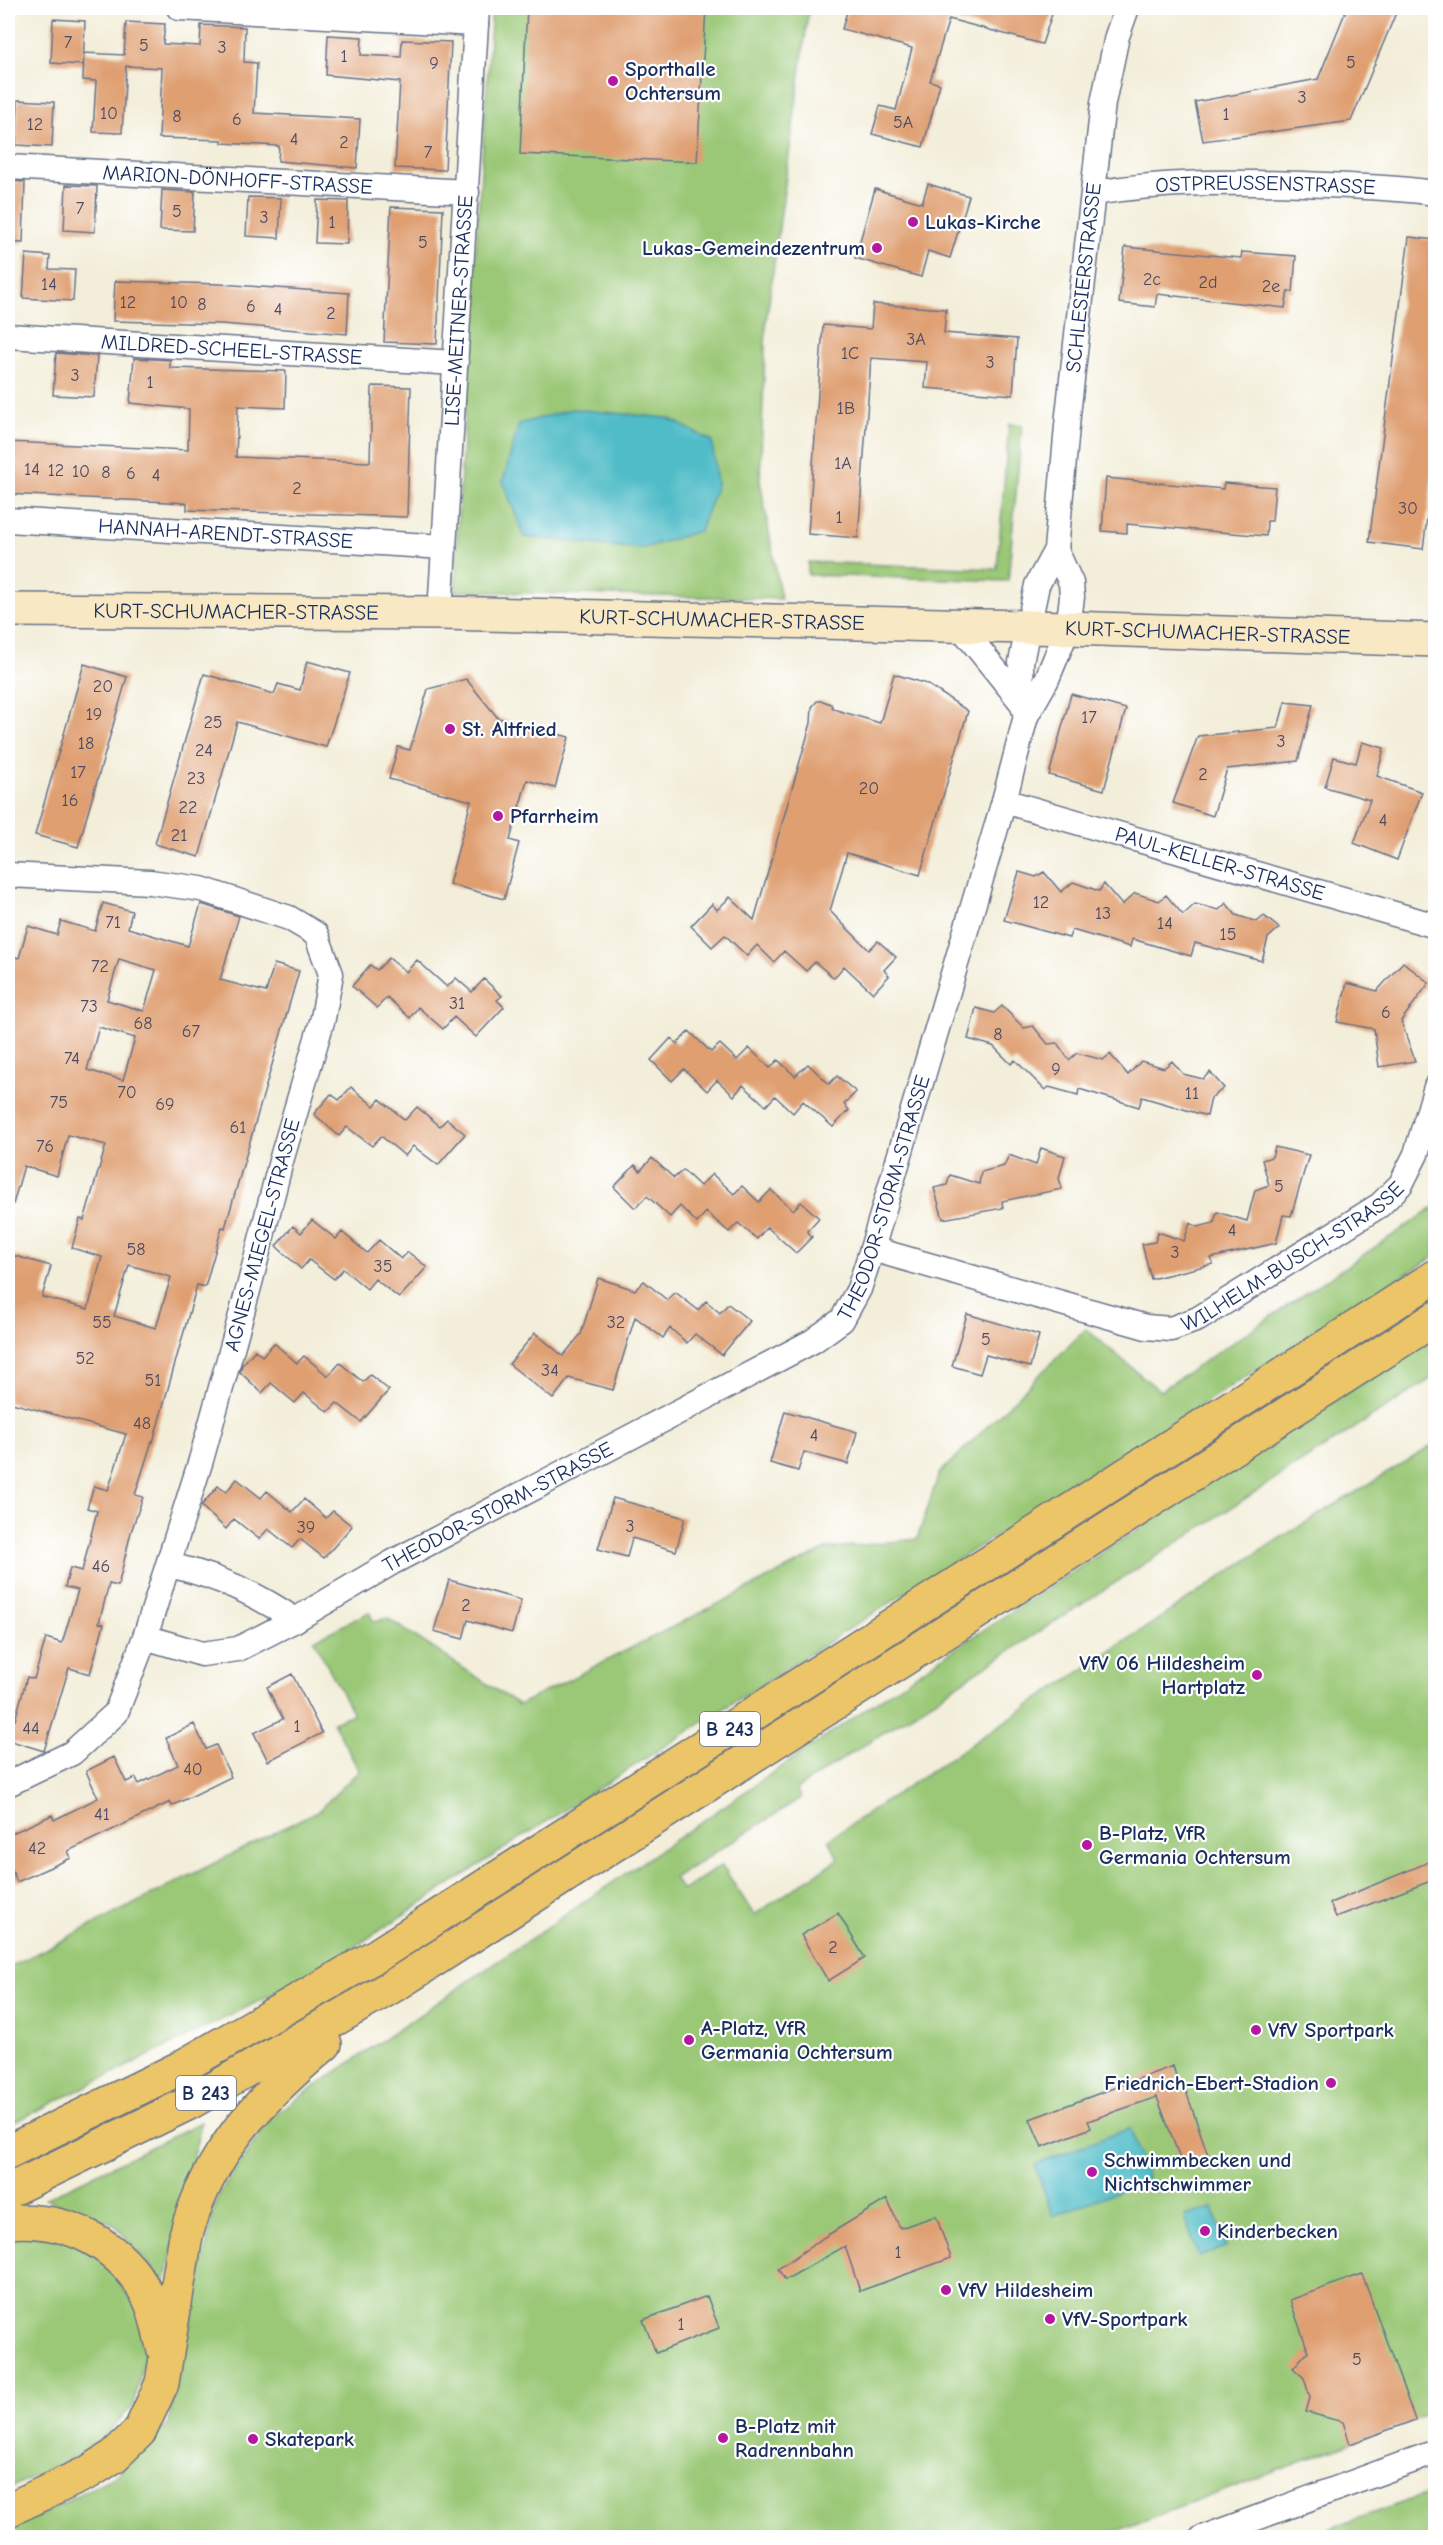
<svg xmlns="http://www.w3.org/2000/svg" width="1443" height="2545" font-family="'Comic Neue',sans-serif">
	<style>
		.green { fill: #9ac876; stroke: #5a7c6a; stroke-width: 1.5 }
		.water { fill: #4fbcc7; stroke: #357692; stroke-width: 1.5 }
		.building { fill: #df9f71; fill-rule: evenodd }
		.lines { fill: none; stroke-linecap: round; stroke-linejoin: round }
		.street-casing { stroke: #677289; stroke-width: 27 }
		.secondary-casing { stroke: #677289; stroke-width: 36 }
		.highway-casing { stroke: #677289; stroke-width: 36 }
		.street { stroke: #fff; stroke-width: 24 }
		.secondary { stroke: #f8e8c3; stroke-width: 33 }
		.highway { stroke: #edc569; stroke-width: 33 }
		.poi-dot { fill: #b5179e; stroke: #fff; stroke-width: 2 }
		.labels { text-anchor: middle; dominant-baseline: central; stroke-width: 4.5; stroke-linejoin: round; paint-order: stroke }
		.number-label { font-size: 18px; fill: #4c4b63 }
		.shield { fill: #fff; stroke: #5f6d8e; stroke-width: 1.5 }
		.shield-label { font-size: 20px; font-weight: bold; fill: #1b2f5e }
		.poi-label { font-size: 21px; font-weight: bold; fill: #1b2f5e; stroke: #fff; text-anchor: start }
		.street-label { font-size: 21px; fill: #1b2f5e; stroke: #fff }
	</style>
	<rect width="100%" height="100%" fill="#fff"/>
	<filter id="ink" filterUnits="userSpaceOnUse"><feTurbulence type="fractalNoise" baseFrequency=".0167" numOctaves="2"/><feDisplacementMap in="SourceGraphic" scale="12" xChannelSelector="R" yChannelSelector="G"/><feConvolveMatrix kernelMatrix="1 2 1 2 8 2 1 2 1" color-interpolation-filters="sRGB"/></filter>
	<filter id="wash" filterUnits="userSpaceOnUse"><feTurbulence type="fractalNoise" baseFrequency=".008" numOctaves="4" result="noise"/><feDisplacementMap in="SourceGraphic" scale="24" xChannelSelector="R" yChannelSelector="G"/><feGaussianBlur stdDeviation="1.35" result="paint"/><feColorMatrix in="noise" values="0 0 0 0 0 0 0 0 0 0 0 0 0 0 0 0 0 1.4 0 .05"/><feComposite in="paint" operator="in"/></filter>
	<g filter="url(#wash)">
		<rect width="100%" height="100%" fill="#f3eed9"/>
		<!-- green -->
		<path class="green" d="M492 8H809L766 323 760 481 781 599 455 591 457 533Z
			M1009 424 1022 425 1008 581 808 575V562L997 569Z
			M1435 1207V1256L511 1844 312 1975 8 2125V1968L319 1810 359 1771 333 1722 353 1714 314 1640 369 1612 374 1622 387 1618 519 1705 826 1549 917 1539 939 1474 1086 1329 1160 1391Z
			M1435 1335V1376L796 1789 801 1798 674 1878 682 1891 722 1865 754 1915 838 1859 829 1839 1277 1540 1435 1444V2412L1100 2537 8 2538V2528L40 2515 117 2475 168 2423 217 2197 272 2116 927 1667Z
			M201 2122 165 2284 115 2225 45 2199Z
			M8 2234 58 2235 101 2250 143 2318 145 2357 133 2406 93 2448 8 2489Z
			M1435 2491V2537H1306Z"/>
		<!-- water -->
		<path class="water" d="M572 409 668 418 712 441 717 485 700 531 641 549 524 537 503 481 519 424Z
			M1130 2128 1148 2180 1053 2216 1035 2165Z
			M1213 2208 1226 2247 1198 2256 1185 2216Z"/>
		<g id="blocks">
			<!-- building -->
			<path class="building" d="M527 8H706L697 162 520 154Z
				M848 8H1054L1042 44 949 19 930 81 940 84 923 147 872 134 880 106 896 110 912 48 842 29Z
				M1347 8H1398L1351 121 1203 141 1195 102 1318 79Z
				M53 19 85 21 83 65 51 63Z
				M126 22 165 24 163 44 200 46 201 25 245 27 244 62 257 63 254 113 360 119 357 168 278 161 279 146 222 143V140L159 138 162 68 126 66 122 133 93 132 96 81 83 80 84 53 124 55Z
				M328 35 362 37 361 55 401 57 402 40 451 42 445 170 395 168 400 82 326 75Z
				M18 100 54 102 52 147 16 145Z
				M8 181 25 182 23 243 8 242Z
				M928 184 969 196 950 258 928 251 921 277 855 258 875 189 922 203Z
				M66 185 97 186 95 232 64 230Z
				M162 190 195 192 193 231 160 230Z
				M248 197 281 198 279 238 246 236Z
				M317 200 348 201 347 244 315 243Z
				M391 207 443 209 437 344 384 342Z
				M1409 237 1436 240V450L1423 549 1369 542Z
				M1125 247 1241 258 1242 252 1296 256 1293 292 1288 291 1285 308 1157 294 1155 307 1119 303Z
				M26 254 50 256 49 269 75 270 73 301 23 298Z
				M115 281 219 284 349 293 347 334 221 324 113 321Z
				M873 304 946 309 944 333 1017 339 1013 395 925 388 927 362 871 358 858 538 808 534 823 325 871 329Z
				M56 353 97 356 94 397 53 395Z
				M134 358 170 360V368L286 371 285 408 238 406 236 457 370 462 372 386 411 387 407 517 187 510V503L8 494V442L188 450 189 409 130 403Z
				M1106 478 1223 489 1224 483 1275 487 1272 521H1267L1266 536 1127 524V533L1102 531Z
				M307 661 350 673 326 747 237 722 199 857 155 844 204 674 274 694 278 684 300 690Z
				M84 664 127 677 78 847 35 835Z
				M894 674 927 684 968 711 920 875 847 853 830 911 869 950 878 941 896 957 884 970 889 976 873 993 844 966 834 978 815 962 806 971 784 951 774 962 757 945 747 956 725 935 712 947 691 926 712 904 717 910 730 897 754 920 811 723 812 707 817 701H823L831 704 833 709 880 723Z
				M466 679 498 718 569 737 555 788 527 780 510 840 519 843 504 899 449 884 471 801 389 779 398 747 410 750 428 689Z
				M1071 694 1126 709 1104 790 1049 775Z
				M1285 702 1313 705 1298 761 1227 769 1213 816 1173 803 1198 736 1278 728Z
				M1362 742 1384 748 1377 776 1422 792 1397 860 1354 843 1370 800 1325 787 1334 757 1356 763Z
				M1019 872 1036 877 1044 872 1061 892 1073 882 1099 891 1104 884 1122 905 1135 893 1159 901 1166 895 1183 915 1195 904 1219 910 1226 903 1236 915 1257 922 1264 916 1279 928 1268 938 1262 961 1195 943 1191 956 1132 939 1130 947 1072 930 1069 938 1004 920Z
				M103 903 132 911 128 928 188 946 201 904 239 916 220 980 266 992 274 964 299 971 225 1228 222 1227 205 1287 197 1285 153 1442 152 1441 135 1495 143 1497 131 1532 118 1586 109 1584 99 1623 104 1624 90 1674 69 1668 44 1751 8 1740V1718L15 1720 27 1677 34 1679 46 1638 62 1643 78 1590 65 1587 70 1568 82 1571 97 1511 87 1508 94 1486 108 1490 126 1434 8 1402V1254L51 1266 42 1297 88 1309 102 1257 72 1248 80 1219 84 1220 106 1145 68 1135 57 1176 24 1166 13 1204H8V955L19 958 28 926 57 935 61 921 95 931ZM119 959 156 970 144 1011 107 1000ZM99 1027 135 1038 123 1080 87 1070ZM129 1265 171 1277 156 1328 114 1316Z
				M389 958 406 972 417 960 447 987 456 978 472 992 484 979 502 996 497 1000 504 1007 476 1037 454 1017 443 1029 418 1007 410 1018 387 997 377 1008 352 986 370 965 377 970Z
				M1403 962 1429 983 1401 1021 1415 1061 1379 1067 1374 1029 1337 1022 1347 983 1377 991Z
				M1002 1006 1024 1028 1033 1026 1048 1044 1057 1043 1069 1060 1077 1053 1103 1060 1110 1054 1128 1075 1141 1061 1164 1068 1172 1061 1183 1074 1203 1079 1210 1072 1224 1088 1211 1098 1207 1116 1142 1097 1139 1107 1079 1089 1078 1095 1049 1087 1045 1090 1015 1060 1011 1064 993 1046 968 1039 976 1008 994 1013Z
				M689 1031 711 1052 720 1044 737 1060 749 1048 770 1068 778 1060 795 1076 808 1064 829 1084 837 1076 856 1092 844 1104 849 1110 833 1127 803 1101 793 1113 775 1096 766 1106 743 1085 734 1096 717 1080 707 1091 684 1069 672 1081 651 1060 671 1038 677 1044Z
				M351 1087 374 1106 380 1099 405 1120 417 1107 440 1126 447 1119 465 1134 438 1165 413 1146 405 1156 381 1136 372 1146 347 1127 339 1136 314 1114 331 1094 339 1100Z
				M1275 1147 1309 1155 1291 1216 1283 1215 1276 1243 1211 1258 1213 1264 1151 1279 1142 1244 1155 1242 1158 1232 1184 1241 1190 1223 1198 1227 1214 1223 1217 1212 1247 1221 1255 1190 1269 1185 1262 1160 1272 1157Z
				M1041 1148 1065 1156 1059 1178 1062 1189 1002 1201 1003 1208 943 1219 934 1188 947 1185 950 1175 979 1184 981 1172 1004 1166 1009 1155 1036 1165Z
				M652 1158 674 1178 683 1170 700 1186 712 1174 734 1194 742 1186 759 1202 771 1190 793 1210 801 1202 819 1218 807 1231 812 1237 796 1253 767 1227 757 1239 738 1223 729 1232 706 1212 697 1223 680 1206 670 1217 647 1196 635 1208 614 1187 635 1165 640 1171Z
				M312 1220 336 1239 342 1232 367 1253 379 1240 401 1259 408 1252 427 1267 399 1298 375 1279 367 1289 343 1269 334 1279 309 1260 301 1269 276 1246 293 1226 301 1233Z
				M598 1278 635 1290 644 1281 667 1300 675 1292 698 1310 706 1301 720 1313 728 1304 750 1321 722 1355 695 1334 687 1343 670 1328 663 1338 635 1317 613 1390 569 1378 553 1399 509 1364 535 1333 563 1356 581 1334Z
				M967 1314 1039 1335 1030 1367 986 1355 980 1374 952 1366Z
				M274 1343 297 1363 304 1356 328 1376 340 1363 363 1382 370 1375 389 1390 361 1422 337 1403 328 1412 304 1393 295 1403 271 1383 262 1393 240 1372 242 1365 255 1350 262 1356Z
				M785 1411 857 1432 848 1464 804 1452 798 1471 770 1463Z
				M237 1479 261 1498 267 1491 292 1512 304 1499 326 1518 333 1511 352 1526 324 1558 300 1539 292 1548 268 1529 259 1539 234 1519 226 1529 201 1506 218 1486 226 1492Z
				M613 1498 685 1518 676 1551 632 1538 627 1557 598 1549Z
				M449 1580 521 1600 512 1633 468 1620 463 1639 434 1631Z
				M292 1674 322 1733 268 1761 254 1733 283 1719 267 1687Z
				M194 1724 206 1749 216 1745 231 1777 172 1806 170 1802 68 1851 71 1858 17 1882 8 1861V1835L52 1815 54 1820 98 1798 86 1771 114 1757 126 1782 136 1778 139 1784 178 1765 166 1738Z
				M1436 1859V1879L1336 1917 1330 1903Z
				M838 1913 865 1958 828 1981 801 1935Z
				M1173 2066 1181 2092 1186 2091 1208 2155 1182 2164 1157 2097 1088 2121 1091 2128 1042 2147 1030 2119Z
				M887 2199 900 2228 936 2216 951 2258 860 2291 845 2246 785 2280 778 2269 826 2236Z
				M1362 2274 1415 2420 1350 2444 1343 2422 1306 2412 1310 2398 1304 2378 1293 2368 1308 2351 1290 2300Z
				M707 2296 719 2328 656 2353 643 2320Z"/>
		</g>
	</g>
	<g filter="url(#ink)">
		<use href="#blocks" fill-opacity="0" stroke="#677289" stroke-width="1.5"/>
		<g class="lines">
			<!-- street casing -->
			<g class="street-casing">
				<g id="street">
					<path d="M179 8 476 24"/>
					<path id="s1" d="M8 167 467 192"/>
					<path id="s2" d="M1095 193C1164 181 1233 182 1304 184 1347 186 1392 187 1436 193"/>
					<path id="s3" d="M8 336 456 363"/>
					<path id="s4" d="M8 520 444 547"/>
					<path id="s5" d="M440 613 477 8"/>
					<path d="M960 626 1022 703"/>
					<path id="s6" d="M1026 716 1022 703 1021 662 1037 585 1056 550 1068 415 1103 103 1117 36 1127 8"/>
					<path id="s7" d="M1004 801 1436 926"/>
					<path d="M8 875 150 882 201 889 289 918 316 934 331 974 323 1018 281 1161 250 1283 201 1460 145 1637 116 1713 72 1753 8 1784"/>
					<path id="s8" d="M872 1249 1146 1327 1171 1329 1198 1319 1380 1205 1401 1184 1416 1154 1436 1087"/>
					<path d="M169 1565C214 1575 256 1593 295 1620"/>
					<path id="s9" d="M145 1637 202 1654 238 1649 295 1620 393 1562 813 1341 842 1320 859 1289 872 1249 1004 801 1026 716 1047 679 1068 628 1072 597 1071 583 1056 550"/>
					<path d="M1202 2538 1436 2452"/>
				</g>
			</g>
			<!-- secondary casing -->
			<g class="secondary-casing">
				<g id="secondary">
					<path id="s10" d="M8 610 440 613 1068 628 1436 640"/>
				</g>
			</g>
			<!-- highway casing -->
			<g class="highway-casing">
				<path id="highway" d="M8 2152 178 2069 379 1954 1436 1276
					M8 2191 191 2102 398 1983 1436 1318
					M8 2222C67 2217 121 2243 149 2298 156 2313 159 2331 163 2347
					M8 2510 89 2472 114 2456 140 2431 162 2383 186 2235C209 2151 260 2099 325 2044"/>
			</g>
			<!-- street -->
			<use href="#street" class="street"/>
			<!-- secondary -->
			<use href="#secondary" class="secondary"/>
			<!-- highway -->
			<use href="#highway" class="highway"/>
		</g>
	</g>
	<!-- markers -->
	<g class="poi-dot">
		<circle cx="613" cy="81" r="6"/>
		<circle cx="913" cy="222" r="6"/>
		<circle cx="877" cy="248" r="6"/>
		<circle cx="450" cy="729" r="6"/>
		<circle cx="498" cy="816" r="6"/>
		<circle cx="1257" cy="1675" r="6"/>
		<circle cx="1087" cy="1845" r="6"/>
		<circle cx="1256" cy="2030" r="6"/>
		<circle cx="689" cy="2040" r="6"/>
		<circle cx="1331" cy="2083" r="6"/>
		<circle cx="1092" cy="2172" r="6"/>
		<circle cx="1205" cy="2231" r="6"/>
		<circle cx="946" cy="2290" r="6"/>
		<circle cx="1050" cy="2319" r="6"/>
		<circle cx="723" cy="2438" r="6"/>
		<circle cx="253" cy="2439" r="6"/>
	</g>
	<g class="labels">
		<!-- number labels -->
		<g class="number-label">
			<text x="68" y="42">7</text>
			<text x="144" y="45">5</text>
			<text x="222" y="47">3</text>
			<text x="344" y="56">1</text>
			<text x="1351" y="62">5</text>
			<text x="434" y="63">9</text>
			<text x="1302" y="97">3</text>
			<text x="109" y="113">10</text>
			<text x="1226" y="114">1</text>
			<text x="177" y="116">8</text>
			<text x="237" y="119">6</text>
			<text x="903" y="122">5A</text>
			<text x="35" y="124">12</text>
			<text x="294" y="139">4</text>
			<text x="344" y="142">2</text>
			<text x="428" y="152">7</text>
			<text x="80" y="208">7</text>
			<text x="177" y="211">5</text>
			<text x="264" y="217">3</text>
			<text x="332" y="222">1</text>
			<text x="423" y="242">5</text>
			<text x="1152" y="279">2c</text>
			<text x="1208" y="282">2d</text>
			<text x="49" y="284">14</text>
			<text x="1271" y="286">2e</text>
			<text x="128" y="302">12</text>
			<text x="179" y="302">10</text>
			<text x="202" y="304">8</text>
			<text x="251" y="306">6</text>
			<text x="278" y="309">4</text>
			<text x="331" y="313">2</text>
			<text x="916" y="339">3A</text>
			<text x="850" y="353">1C</text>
			<text x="990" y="362">3</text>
			<text x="75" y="375">3</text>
			<text x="150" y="382">1</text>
			<text x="846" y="408">1B</text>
			<text x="843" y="463">1A</text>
			<text x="32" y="469">14</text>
			<text x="56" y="470">12</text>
			<text x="81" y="471">10</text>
			<text x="106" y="472">8</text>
			<text x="131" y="473">6</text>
			<text x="156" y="475">4</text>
			<text x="297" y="488">2</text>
			<text x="1408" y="508">30</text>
			<text x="839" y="517">1</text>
			<text x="103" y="686">20</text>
			<text x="94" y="714">19</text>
			<text x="1089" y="717">17</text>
			<text x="213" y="722">25</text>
			<text x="1281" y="741">3</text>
			<text x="86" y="743">18</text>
			<text x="204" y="750">24</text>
			<text x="78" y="772">17</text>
			<text x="1203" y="774">2</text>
			<text x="196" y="778">23</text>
			<text x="869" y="788">20</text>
			<text x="70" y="800">16</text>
			<text x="188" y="807">22</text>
			<text x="1383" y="820">4</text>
			<text x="179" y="835">21</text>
			<text x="1041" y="902">12</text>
			<text x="1103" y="913">13</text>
			<text x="113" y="922">71</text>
			<text x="1165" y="923">14</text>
			<text x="1228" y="934">15</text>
			<text x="100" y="966">72</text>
			<text x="457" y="1003">31</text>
			<text x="89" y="1006">73</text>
			<text x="1386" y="1012">6</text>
			<text x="143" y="1023">68</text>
			<text x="191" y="1031">67</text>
			<text x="998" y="1034">8</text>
			<text x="72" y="1058">74</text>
			<text x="1056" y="1069">9</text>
			<text x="127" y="1092">70</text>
			<text x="1192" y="1093">11</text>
			<text x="59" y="1102">75</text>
			<text x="165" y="1104">69</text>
			<text x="238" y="1127">61</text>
			<text x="45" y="1146">76</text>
			<text x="1279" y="1186">5</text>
			<text x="1232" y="1230">4</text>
			<text x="136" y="1249">58</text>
			<text x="1175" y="1252">3</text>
			<text x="383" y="1266">35</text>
			<text x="102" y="1322">55</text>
			<text x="616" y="1322">32</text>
			<text x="986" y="1339">5</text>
			<text x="85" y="1358">52</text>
			<text x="550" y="1370">34</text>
			<text x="153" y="1380">51</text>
			<text x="142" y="1423">48</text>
			<text x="814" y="1435">4</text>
			<text x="630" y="1526">3</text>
			<text x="306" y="1527">39</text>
			<text x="101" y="1566">46</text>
			<text x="466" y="1605">2</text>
			<text x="297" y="1726">1</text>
			<text x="31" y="1728">44</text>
			<text x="193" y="1769">40</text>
			<text x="102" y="1814">41</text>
			<text x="37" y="1848">42</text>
			<text x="833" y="1947">2</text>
			<text x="898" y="2252">1</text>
			<text x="681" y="2324">1</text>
			<text x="1357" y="2359">5</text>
		</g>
		<!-- shield labels -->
		<g class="shield">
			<rect x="700" y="1712" width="60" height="34" rx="4.5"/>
			<rect x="176" y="2076" width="60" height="34" rx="4.5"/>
		</g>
		<g class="shield-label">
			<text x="730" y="1729">B 243</text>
			<text x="206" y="2093">B 243</text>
		</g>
		<!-- poi labels -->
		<g class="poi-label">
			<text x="625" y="69">Sporthalle<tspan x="625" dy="24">Ochtersum</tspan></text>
			<text x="925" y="222">Lukas-Kirche</text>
			<text x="865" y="248" text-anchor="end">Lukas-Gemeindezentrum</text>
			<text x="462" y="729">St. Altfried</text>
			<text x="510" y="816">Pfarrheim</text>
			<text x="1245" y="1663" text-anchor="end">VfV 06 Hildesheim<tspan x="1245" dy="24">Hartplatz</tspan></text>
			<text x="1099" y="1833">B-Platz, VfR<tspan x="1099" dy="24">Germania Ochtersum</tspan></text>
			<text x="701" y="2028">A-Platz, VfR<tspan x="701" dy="24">Germania Ochtersum</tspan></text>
			<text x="1268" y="2030">VfV Sportpark</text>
			<text x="1319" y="2083" text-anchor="end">Friedrich-Ebert-Stadion</text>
			<text x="1104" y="2160">Schwimmbecken und<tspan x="1104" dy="24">Nichtschwimmer</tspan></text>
			<text x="1217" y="2231">Kinderbecken</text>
			<text x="958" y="2290">VfV Hildesheim</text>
			<text x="1062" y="2319">VfV-Sportpark</text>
			<text x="735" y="2426">B-Platz mit<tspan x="735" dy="24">Radrennbahn</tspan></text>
			<text x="265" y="2439">Skatepark</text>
		</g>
		<!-- street labels -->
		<g class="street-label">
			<text stroke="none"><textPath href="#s1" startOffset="230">MARION-DÖNHOFF-STRASSE</textPath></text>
			<text stroke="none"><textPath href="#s2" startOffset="171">OSTPREUSSENSTRASSE</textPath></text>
			<text stroke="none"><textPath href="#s6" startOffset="447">SCHLESIERSTRASSE</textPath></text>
			<text stroke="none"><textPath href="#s5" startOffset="303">LISE-MEITNER-STRASSE</textPath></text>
			<text stroke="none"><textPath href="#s3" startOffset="224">MILDRED-SCHEEL-STRASSE</textPath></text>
			<text stroke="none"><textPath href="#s4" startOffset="218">HANNAH-ARENDT-STRASSE</textPath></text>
			<text stroke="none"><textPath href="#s10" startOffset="228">KURT-SCHUMACHER-STRASSE</textPath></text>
			<text stroke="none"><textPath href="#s10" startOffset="714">KURT-SCHUMACHER-STRASSE</textPath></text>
			<text stroke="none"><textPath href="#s10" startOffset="1200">KURT-SCHUMACHER-STRASSE</textPath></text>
			<text stroke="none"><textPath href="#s7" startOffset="225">PAUL-KELLER-STRASSE</textPath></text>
			<text stroke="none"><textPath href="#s9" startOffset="914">THEODOR-STORM-STRASSE</textPath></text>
			<text transform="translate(262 1235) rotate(-75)">AGNES-MIEGEL-STRASSE</text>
			<text stroke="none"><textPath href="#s8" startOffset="452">WILHELM-BUSCH-STRASSE</textPath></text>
			<text stroke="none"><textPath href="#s9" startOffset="392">THEODOR-STORM-STRASSE</textPath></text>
		</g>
	</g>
	<!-- margin -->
	<rect width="1443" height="2545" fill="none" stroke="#fff" stroke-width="30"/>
</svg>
